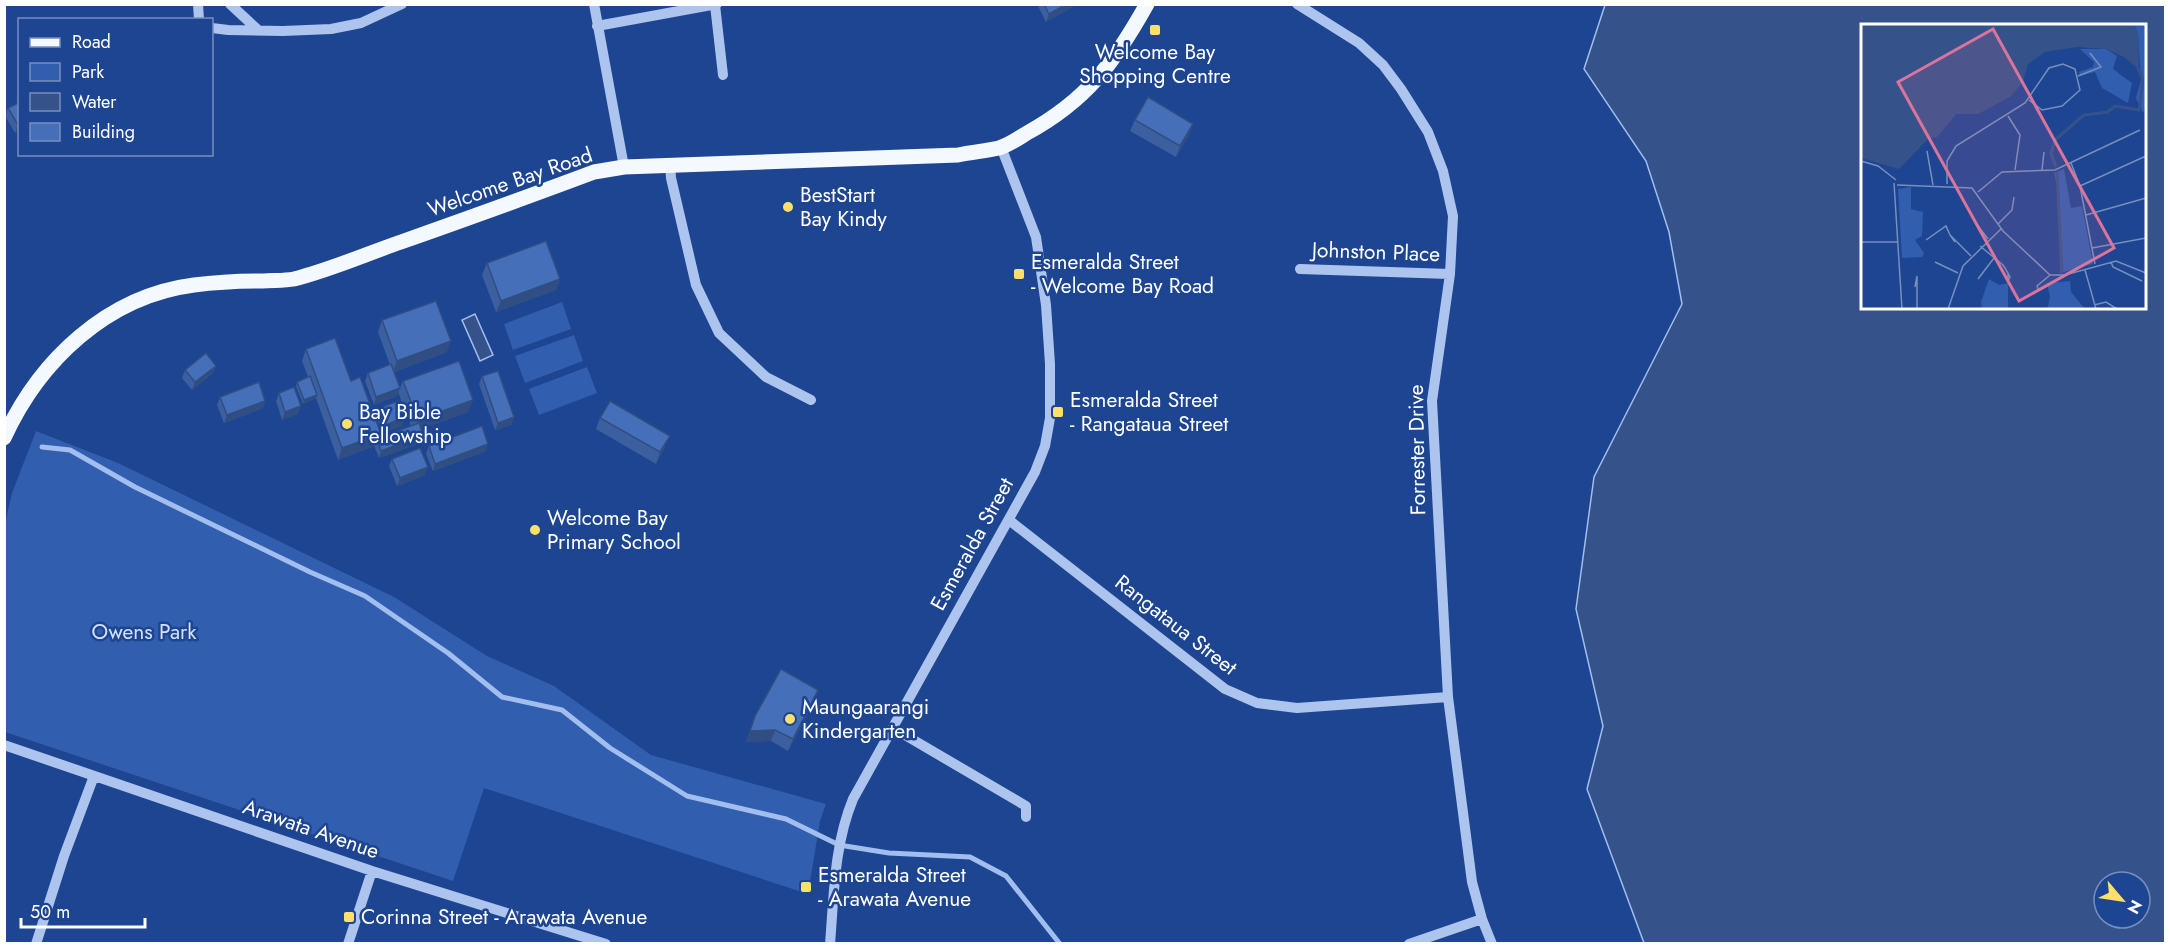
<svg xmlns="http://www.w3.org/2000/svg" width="2170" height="948" font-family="Jost,sans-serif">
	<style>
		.green { fill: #315eaf }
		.water { fill: #35528a; stroke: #a1beef; stroke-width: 1.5; fill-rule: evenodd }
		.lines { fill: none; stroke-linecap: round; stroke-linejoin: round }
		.stream { stroke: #a1beef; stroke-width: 5 }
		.minor { stroke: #adc5ee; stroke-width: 10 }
		.major { stroke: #f4f8ff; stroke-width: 15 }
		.wall { fill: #3c5f9f }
		.shaded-wall { fill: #314e82 }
		.building { fill: #466fb9; stroke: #314e82; stroke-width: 1.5 }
		.poi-dot { fill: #fde06c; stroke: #1d4591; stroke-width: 2 }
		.labels { text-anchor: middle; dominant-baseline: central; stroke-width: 5; stroke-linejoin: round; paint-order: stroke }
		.poi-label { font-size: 21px; fill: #fff; stroke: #1d4591; text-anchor: start }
		.street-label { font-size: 21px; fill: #fff; stroke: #1d4591 }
		.park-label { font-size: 21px; fill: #d3e1fa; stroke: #1d4591 }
		.inset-river { fill: none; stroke: #35528a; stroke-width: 3 }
		.inset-road { fill: none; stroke: #778fbd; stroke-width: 1.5 }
		.view { fill: #da749d; fill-opacity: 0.15; stroke: #da749d; stroke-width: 3 }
		.inset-edge { fill: none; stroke: #fff; stroke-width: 3 }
	</style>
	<rect width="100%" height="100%" fill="#1d4591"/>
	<!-- green -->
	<path class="green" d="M562 302 571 329 513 350 504 324Z
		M574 335 583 361 525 383 515 356Z
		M587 367 597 393 539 415 529 389Z
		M36 431 118 463 394 597 487 656 554 686 651 755 826 804 820 821 808 894 484 788 453 881 5 732V524L12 493Z"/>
	<!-- water -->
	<path class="water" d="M1605 5H2165V943H1644L1587 789 1603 726 1576 609 1594 477 1682 304 1669 232 1646 161 1584 69ZM1862 26H2144V308H1862ZM2104 882H2140V918H2104Z
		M475 314 493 355 480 361 462 320Z"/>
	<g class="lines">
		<!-- stream -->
		<path class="stream" d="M42 447 70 450 135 487 310 572 365 596 448 653 502 697 562 710 610 748 687 796 786 819 839 845 889 853 970 857 1006 876 1060 944"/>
		<!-- minor -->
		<path class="minor" d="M198 4 199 20
			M230 4 257 29
			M594 4 624 167
			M1297 4 1359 43 1383 65 1401 89 1428 132 1443 171 1453 216 1450 274 1432 401 1448 697 1472 882 1482 919 1492 944
			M715 5 723 75
			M597 26 717 4
			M212 28 228 30 283 31 331 29 361 23 402 4
			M670 165 671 178 696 285 719 333 766 377 811 400
			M1300 269 1450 274
			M1009 520 1225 689 1257 703 1297 708 1448 697
			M893 728 1026 806V817
			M4 745 372 871 606 944
			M36 944 64 856 94 776
			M348 944 372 871
			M830 944C834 895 834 845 853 799L1035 472 1045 446 1050 418V364L1046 305 1036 237 1001 147
			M1409 944 1482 919"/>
		<!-- major -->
		<path class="major" d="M4 438C39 361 107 296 194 285 217 282 239 281 262 281 272 280 284 281 294 279 330 270 366 254 401 242 466 219 530 196 594 172L624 167 958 155C972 152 986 151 999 148 1009 145 1019 138 1027 133 1087 100 1114 63 1147 4"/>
	</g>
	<!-- wall -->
	<path class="wall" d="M1037 4H1078L1046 22Z
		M20 102V130L15 133 5 116 8 108Z
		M1135 120 1193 124 1189 135 1176 157 1130 131Z
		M487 263 560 279 556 290 496 312 482 275Z
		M382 320 447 352 394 372 400 388 397 396 374 405 365 381 368 373 390 365 378 332Z
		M306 349 351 381 381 434 380 437 411 426 398 392 403 381 468 412 421 429V443L379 458 374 446 338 460 316 398 303 404 296 386 297 382 308 377 302 361Z
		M216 366 213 373 192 390 182 378 185 370Z
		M482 376 514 417 511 425 495 430 479 384Z
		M279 393 298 414 282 420 276 401Z
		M220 397 265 401 263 408 224 423 217 405Z
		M379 408 402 426 382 433 376 415Z
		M600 418 665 447 656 464 596 429Z
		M429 446 486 451 433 471 426 454Z
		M392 459 425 475 397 486 389 466Z
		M818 690 814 702 788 751 771 741 746 742 755 716Z"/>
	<!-- shaded-wall -->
	<path class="shaded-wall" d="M1067 4H1078L1046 22 1049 14Z
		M20 124V130L15 133 18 125Z
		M1193 124 1189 135 1176 157 1180 146Z
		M560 279 556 290 496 312 501 301Z
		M451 341 447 352 393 372 397 361Z
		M216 366 213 373 192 390 195 382Z
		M400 388 397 396 374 405 376 397Z
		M317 395 316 398 303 404 304 400Z
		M473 400 468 412 414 432 418 420Z
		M265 401 263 408 224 423 227 415Z
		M301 406 298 414 282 420 285 412Z
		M514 417 511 425 495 430 498 423Z
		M404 418 402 426 382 433 385 425Z
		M381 434 378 442 377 438 374 446 338 460 342 448Z
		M423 435 421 443 379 458 381 451Z
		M670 436 665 447 656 464 660 452Z
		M488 444 486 451 433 471 435 464Z
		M428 467 425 475 397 486 400 478Z
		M818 690 814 702 788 751 793 739Z
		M775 730 771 741 746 742 750 731Z"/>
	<!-- building -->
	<path class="building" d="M1044 4H1067L1049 14Z
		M1148 97 1193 124 1180 146 1135 120Z
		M20 102V124L18 125 8 108Z
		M546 241 560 279 501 301 487 263Z
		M436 301 451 341 397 361 382 320Z
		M335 338 351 381 360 377 381 434 342 448 306 349Z
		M206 353 216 366 195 382 185 370Z
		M459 361 473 400 418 420 403 381Z
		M391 364 400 388 376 397 368 373Z
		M498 371 514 417 498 423 482 376Z
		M310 376 317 395 304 400 297 382Z
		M259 382 265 401 227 415 220 397Z
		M294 387 301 406 285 412 279 393Z
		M398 401 404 418 385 425 379 408Z
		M610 401 670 436 660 452 600 418Z
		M419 423 423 435 381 451 377 438Z
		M482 426 488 444 435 464 429 446Z
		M420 448 428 467 400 478 392 459Z
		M781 669 818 690 793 739 775 730 750 731 755 716Z"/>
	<!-- markers -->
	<g class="poi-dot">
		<rect x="1149" y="24" width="12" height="12" rx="3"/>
		<circle cx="788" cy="207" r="6"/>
		<rect x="1013" y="268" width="12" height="12" rx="3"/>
		<rect x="1052" y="406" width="12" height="12" rx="3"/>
		<circle cx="347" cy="424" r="6"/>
		<circle cx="535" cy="530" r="6"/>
		<circle cx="790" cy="719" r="6"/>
		<rect x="800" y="881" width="12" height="12" rx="3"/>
		<rect x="343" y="911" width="12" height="12" rx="3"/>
	</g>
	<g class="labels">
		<!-- poi labels -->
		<g class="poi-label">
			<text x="1155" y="52" text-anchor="middle">Welcome Bay<tspan x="1155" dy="24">Shopping Centre</tspan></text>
			<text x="800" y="195">BestStart<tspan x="800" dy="24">Bay Kindy</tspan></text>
			<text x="1031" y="262">Esmeralda Street<tspan x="1031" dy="24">- Welcome Bay Road</tspan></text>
			<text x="1070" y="400">Esmeralda Street<tspan x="1070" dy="24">- Rangataua Street</tspan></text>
			<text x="359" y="412">Bay Bible<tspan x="359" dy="24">Fellowship</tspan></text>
			<text x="547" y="518">Welcome Bay<tspan x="547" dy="24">Primary School</tspan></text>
			<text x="802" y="707">Maungaarangi<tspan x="802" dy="24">Kindergarten</tspan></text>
			<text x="818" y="875">Esmeralda Street<tspan x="818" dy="24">- Arawata Avenue</tspan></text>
			<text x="361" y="917">Corinna Street - Arawata Avenue</text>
		</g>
		<!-- street labels -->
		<g class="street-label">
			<text transform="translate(510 182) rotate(-19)">Welcome Bay Road</text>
			<text transform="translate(1376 252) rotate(2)">Johnston Place</text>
			<text transform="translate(1417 450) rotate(-91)">Forrester Drive</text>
			<text transform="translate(972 544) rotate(-61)">Esmeralda Street</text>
			<text transform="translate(1176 625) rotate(38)">Rangataua Street</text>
			<text transform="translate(311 829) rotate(19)">Arawata Avenue</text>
		</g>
		<!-- park labels -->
		<g class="park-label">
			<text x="144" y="632">Owens Park</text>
		</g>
	</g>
	<!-- overview -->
	<g transform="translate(1861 24)">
		<rect width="285" height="285" fill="#1d4591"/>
		<path d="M273 0H285V81L282 89 275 74 280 56 277 10ZM219 25H245L256 32 252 45 271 59 267 79 241 64 234 48 219 52 218 48 232 43 233 38ZM203 145 210 184 221 182 232 240 199 249 198 169 193 149ZM50 163V185L62 188 61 212 54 216 63 229 61 233 41 234 37 165ZM128 255 138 261 147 259V285H121L120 278ZM209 257 210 268 224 285H182L187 283 189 273 186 259Z" fill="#315eaf"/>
		<path d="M0 0H273L277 10 278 41 277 45 263 33 245 25 216 23 184 28 167 40 162 58 149 73 117 90H95L76 113 67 115 38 145 0 134Z" fill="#35528a"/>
		<path class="inset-river" d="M195 143 190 129 195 115 223 91 247 88 254 82 278 86 282 56 277 44M196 148 201 248"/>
		<path class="inset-road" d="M217 52 240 43 229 29M147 92 159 111 154 146M66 127 72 161M0 137 17 142 35 156M210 139 219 162 234 240M181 146 183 128M33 159 41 285M86 160V137L95 122 164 79 188 44 202 40 214 45 219 66 201 82 181 86 168 76M36 161 111 164 142 207 189 251H204L255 237 285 249M219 162 285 132M117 168 141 148 194 146 279 106M225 191 285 174M114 198 127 215M137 200 151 186 153 173M65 216 85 202 89 211M0 218H37M94 218 89 211 110 232M119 222 142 241 144 244 149 253 147 257V249M231 224 285 214M74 238 97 249M250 238 252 243 281 257M224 246 235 285M117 255 133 234M54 263 56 252V285M178 267 176 262 189 251M233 281 245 278 256 285M87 285 102 242 140 205"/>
		<path class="view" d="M132 5 253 224 158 277 37 58Z"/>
		<rect width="285" height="285" class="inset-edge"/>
	</g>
	<!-- border -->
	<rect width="2170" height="948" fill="none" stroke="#ffffff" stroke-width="12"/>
	<!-- legend -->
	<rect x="18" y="18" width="195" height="138" fill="#1d4591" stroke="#778fbd" stroke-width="1.5"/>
	<rect x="30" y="38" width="30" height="9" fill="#f4f8ff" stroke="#778fbd" stroke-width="1.5"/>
	<text x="72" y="48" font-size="18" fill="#ffffff">Road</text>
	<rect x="30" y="63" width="30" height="18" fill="#315eaf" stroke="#778fbd" stroke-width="1.5"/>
	<text x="72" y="78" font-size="18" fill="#ffffff">Park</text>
	<rect x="30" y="93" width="30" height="18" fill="#35528a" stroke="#778fbd" stroke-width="1.5"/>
	<text x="72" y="108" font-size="18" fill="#ffffff">Water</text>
	<rect x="30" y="123" width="30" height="18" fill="#466fb9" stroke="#778fbd" stroke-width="1.5"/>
	<text x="72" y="138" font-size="18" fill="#ffffff">Building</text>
	<!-- north arrow -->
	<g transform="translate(2122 900) rotate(119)"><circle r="28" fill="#1d4591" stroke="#778fbd" stroke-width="1.5"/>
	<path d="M0-4.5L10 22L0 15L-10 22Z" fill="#fde06c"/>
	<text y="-9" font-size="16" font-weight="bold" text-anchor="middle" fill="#ffffff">N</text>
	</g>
	<!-- scale -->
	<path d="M21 918v9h124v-9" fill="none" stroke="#ffffff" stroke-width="3"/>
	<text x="30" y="918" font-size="18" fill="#ffffff" stroke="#1d4591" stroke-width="4.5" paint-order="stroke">50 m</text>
</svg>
